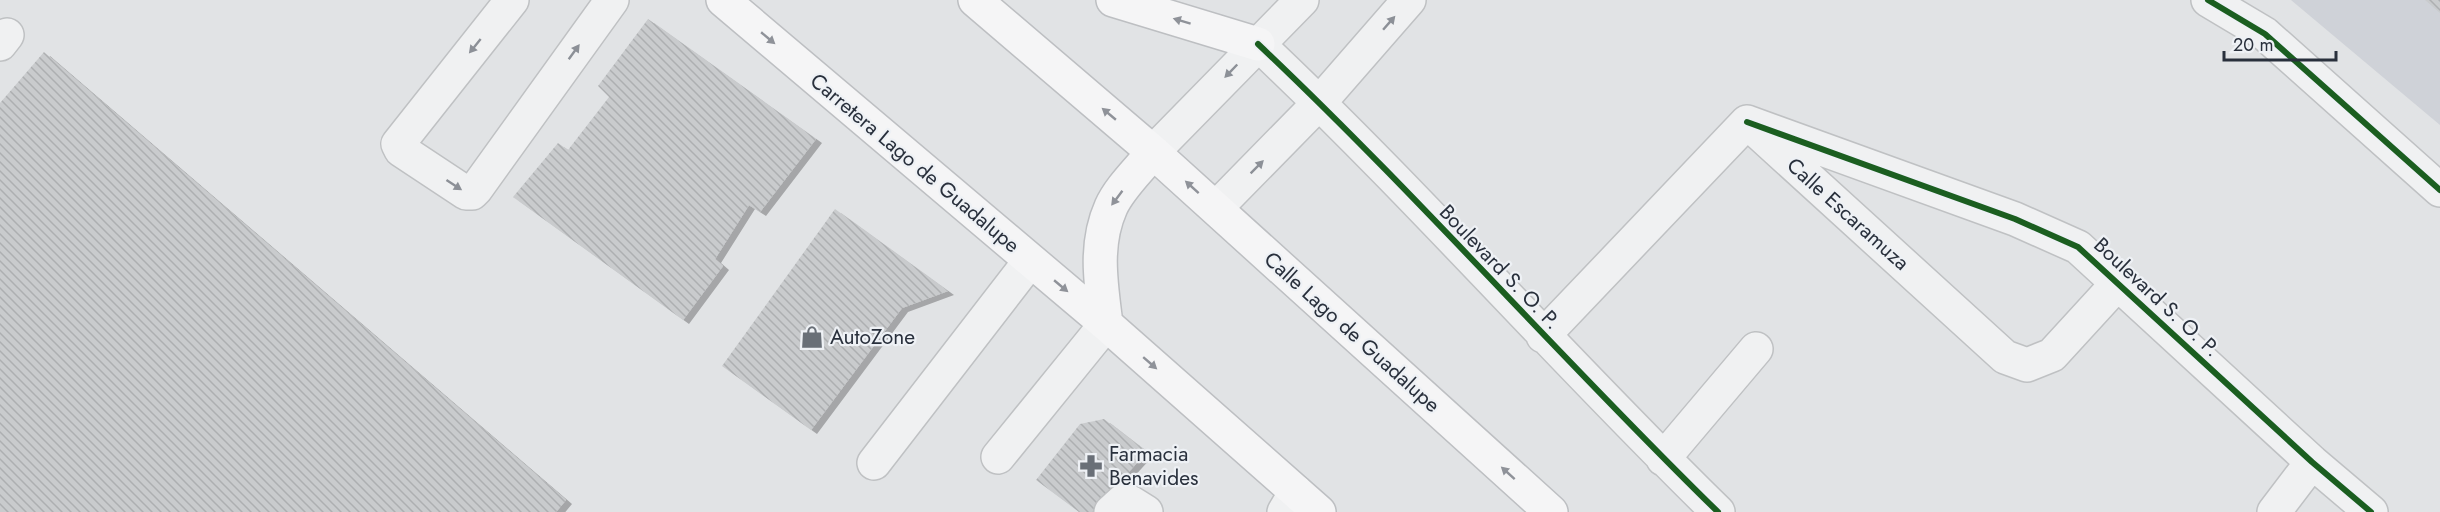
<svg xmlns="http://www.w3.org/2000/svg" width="2440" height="512" font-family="Jost,sans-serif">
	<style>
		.built { fill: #cfd2d8 }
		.building { fill: url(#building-back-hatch); filter: url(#shadow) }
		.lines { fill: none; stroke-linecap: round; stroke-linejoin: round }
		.minor-casing { stroke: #bfc1c3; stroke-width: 36 }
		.major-casing { stroke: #bdbfc2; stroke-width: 36 }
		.minor { stroke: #f0f1f2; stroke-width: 33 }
		.major { stroke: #f5f5f6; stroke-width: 33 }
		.cycleway-casing { stroke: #eef1f5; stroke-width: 10 }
		.cycleway { stroke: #1b5e20; stroke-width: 6 }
		.oneway { fill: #8f9299 }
		.oneway2 { fill: #8c9097 }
		.labels { text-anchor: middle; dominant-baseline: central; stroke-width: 4.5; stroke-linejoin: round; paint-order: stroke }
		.street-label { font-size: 21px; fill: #29303c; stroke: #eef1f5 }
		.poi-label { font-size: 21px; fill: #29303c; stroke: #eef1f5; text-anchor: start }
	</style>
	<defs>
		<pattern id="building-back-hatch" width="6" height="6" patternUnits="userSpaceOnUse" patternTransform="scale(1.5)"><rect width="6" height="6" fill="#c9cbcd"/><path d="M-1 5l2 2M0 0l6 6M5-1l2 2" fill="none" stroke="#adafb1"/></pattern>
		<filter id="shadow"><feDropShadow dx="6" dy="4" stdDeviation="0" flood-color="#0004"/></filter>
	</defs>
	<rect width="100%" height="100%" fill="#e1e3e5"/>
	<!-- built -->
	<path class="built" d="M2291 0H2440V125Z"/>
	<!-- building -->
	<path class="building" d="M2425 0H2440V13Z
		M648 19 816 139 760 212 749 205 715 259 723 266 683 320 513 197 558 143 568 150 609 97 598 86Z
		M44 52 566 500 556 512H0V103Z
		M835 209 948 291 902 308 811 430 722 366Z
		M1104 419 1147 452 1092 512H1079L1036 480 1080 424Z"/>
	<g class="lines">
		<!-- minor casing -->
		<g class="minor-casing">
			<path id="minor" d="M512 0 398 144 401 150 466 193H472L476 189 612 0
				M2208 0 2265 34 2440 190
				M0 44 7 35
				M1258 44C1417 194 1561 359 1718 512
				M1747 122 2015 219 2078 247 2312 462 2371 512
				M1759 133 2005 357 2027 365 2052 355 2118 283
				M1153 152 1302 0
				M1216 208 1320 102 1409 0
				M1543 336 1747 122
				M998 457 1106 324
				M1663 459 1756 349
				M874 463 1030 261
				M1111 512 1123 501 1130 502 1146 512
				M1284 512 1296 492
				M2274 512 2312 462"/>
		</g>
		<!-- major casing -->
		<g class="major-casing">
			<path id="major" d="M723 0 1106 324 1319 512
				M975 0 1153 152 1551 512
				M1113 0 1258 44
				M1106 324C1101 284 1094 245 1111 207 1120 187 1140 169 1153 152"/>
		</g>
		<!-- minor -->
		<use href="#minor" class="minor"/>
		<!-- major -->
		<use href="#major" class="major"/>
		<!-- cycleway casing -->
		<g class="cycleway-casing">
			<path id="cycleway" d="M2208 0 2265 34 2440 190
				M1258 44C1417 194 1561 359 1718 512
				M1747 122 2015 219 2078 247 2312 462 2371 512"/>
		</g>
		<!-- cycleway -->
		<use href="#cycleway" class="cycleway"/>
	</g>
	<!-- one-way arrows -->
	<defs><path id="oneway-solid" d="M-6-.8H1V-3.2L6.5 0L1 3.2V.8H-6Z" transform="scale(1.5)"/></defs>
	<g class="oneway">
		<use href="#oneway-solid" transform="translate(1182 21) rotate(-163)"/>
		<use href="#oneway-solid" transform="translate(768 38) rotate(40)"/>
		<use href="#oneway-solid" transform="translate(1109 114) rotate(-140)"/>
		<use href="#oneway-solid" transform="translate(1192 187) rotate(-138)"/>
		<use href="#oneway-solid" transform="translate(1117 198) rotate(127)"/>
		<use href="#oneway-solid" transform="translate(1061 286) rotate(40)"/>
		<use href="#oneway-solid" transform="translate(1150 363) rotate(41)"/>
		<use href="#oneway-solid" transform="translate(1508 473) rotate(-138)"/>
	</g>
	<g class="oneway2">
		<use href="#oneway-solid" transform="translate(1389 23) rotate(-49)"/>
		<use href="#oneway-solid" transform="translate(475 46) rotate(129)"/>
		<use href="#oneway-solid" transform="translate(574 52) rotate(-54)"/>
		<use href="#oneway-solid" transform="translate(1231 71) rotate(134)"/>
		<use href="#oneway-solid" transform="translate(1257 167) rotate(-45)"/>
		<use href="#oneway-solid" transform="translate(454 185) rotate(33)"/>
	</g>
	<!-- icons -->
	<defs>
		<g id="shop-bare" transform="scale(1.8)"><path d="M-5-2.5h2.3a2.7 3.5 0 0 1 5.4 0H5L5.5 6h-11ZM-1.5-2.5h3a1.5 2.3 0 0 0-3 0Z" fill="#696f77" stroke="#eef1f5" stroke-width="2.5" paint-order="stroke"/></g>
		<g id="pharmacy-bare" transform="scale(1.8)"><path d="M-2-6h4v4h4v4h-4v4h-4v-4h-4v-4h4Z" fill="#696f77" stroke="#eef1f5" stroke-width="2.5" paint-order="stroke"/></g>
	</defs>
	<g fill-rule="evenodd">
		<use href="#shop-bare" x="812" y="337"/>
		<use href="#pharmacy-bare" x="1091" y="466"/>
	</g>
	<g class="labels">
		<!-- street labels -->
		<g class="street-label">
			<text transform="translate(915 163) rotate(40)">Carretera Lago de Guadalupe</text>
			<text transform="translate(1848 214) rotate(42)">Calle Escaramuza</text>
			<text transform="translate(1500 267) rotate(46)">Boulevard S. O. P.</text>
			<text transform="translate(2157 297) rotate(43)">Boulevard S. O. P.</text>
			<text transform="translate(1352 332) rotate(42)">Calle Lago de Guadalupe</text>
		</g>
		<!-- poi labels -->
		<g class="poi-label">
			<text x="830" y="337">AutoZone</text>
			<text x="1109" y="454">Farmacia<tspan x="1109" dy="24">Benavides</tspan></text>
		</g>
	</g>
	<!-- scale -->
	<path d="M2224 51v9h112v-9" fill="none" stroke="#29303c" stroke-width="3"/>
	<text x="2233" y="51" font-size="18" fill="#29303c" stroke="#eef1f5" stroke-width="4.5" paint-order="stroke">20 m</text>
</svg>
